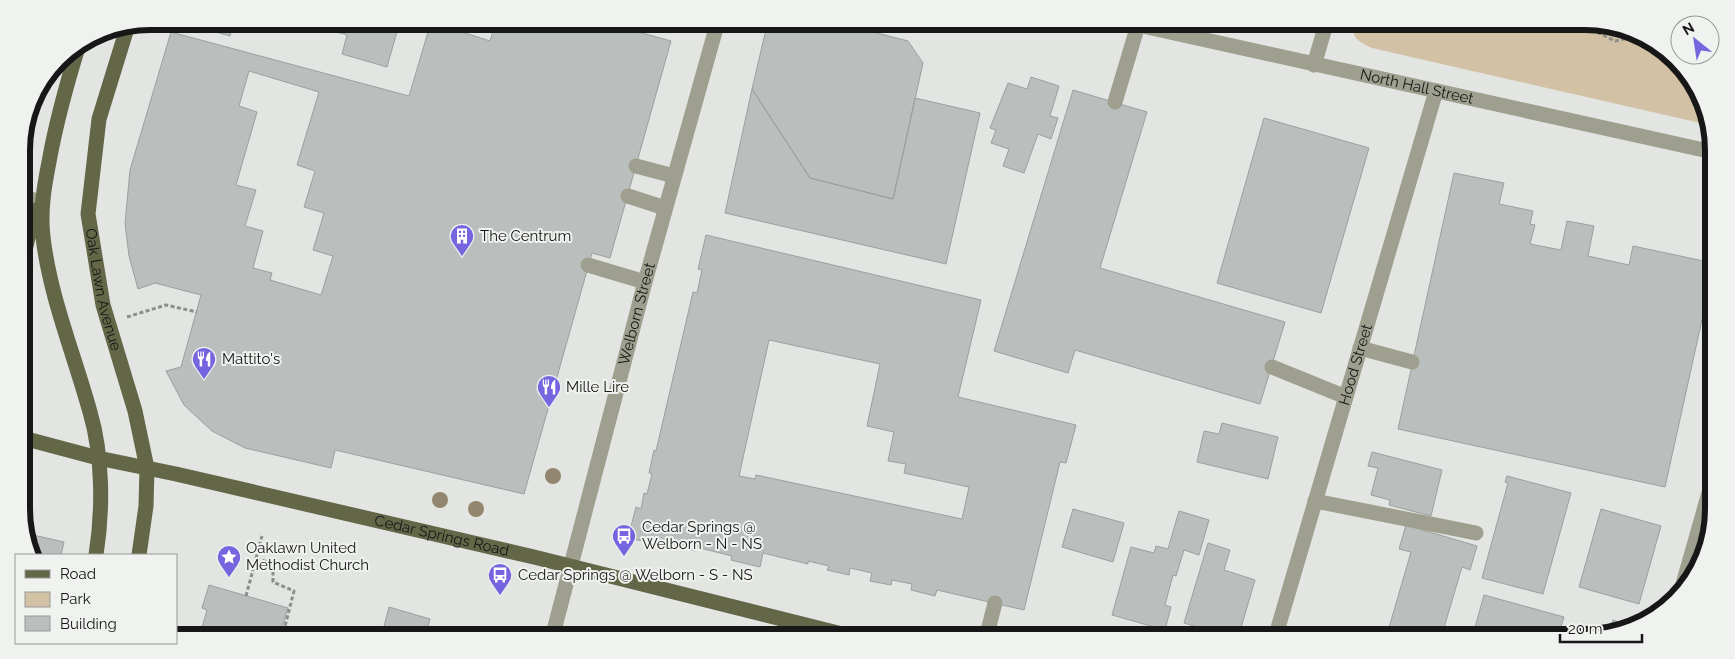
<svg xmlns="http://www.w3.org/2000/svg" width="1735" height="659" font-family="Raleway,sans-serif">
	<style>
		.green { fill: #d2c1a5 }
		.building { fill: #babfbd; stroke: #9ba09e; fill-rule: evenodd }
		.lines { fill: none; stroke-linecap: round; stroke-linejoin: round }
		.path { stroke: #8c8e8c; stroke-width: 3; stroke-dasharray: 4 2.5; stroke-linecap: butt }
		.minor { stroke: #9e9f8e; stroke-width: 15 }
		.major { stroke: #646648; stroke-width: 15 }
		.tree { fill: #92876e }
		.labels { text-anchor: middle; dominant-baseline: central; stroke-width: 4; stroke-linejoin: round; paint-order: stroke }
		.street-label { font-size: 15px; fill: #161716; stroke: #eff2ee }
		.poi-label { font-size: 15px; fill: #161716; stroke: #eff2ee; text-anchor: start }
		.rim { fill: none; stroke: #161716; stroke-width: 6 }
	</style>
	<rect width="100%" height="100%" fill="#e2e5e1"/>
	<!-- green -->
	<path class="green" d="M1355 21H1585L1627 28 1682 65 1709 125 1372 48C1360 43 1348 36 1355 21Z"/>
	<!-- building -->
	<path class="building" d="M185 21H234L230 36 184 23Z
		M297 21H400L387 67 342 54 347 35Z
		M496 21H599L671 41 610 258 592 253 524 494 335 450 331 468 245 448 212 431 184 405 166 371 181 367 201 295 155 283 138 289 129 256 125 224 130 170 171 32 409 96 431 22 490 41ZM249 71 319 92 297 165 315 171 304 207 324 213 313 250 333 256 321 295 270 280 272 273 253 268 263 231 245 226 256 190 236 185 257 112 239 106Z
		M768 21H830L908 41 923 63 893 199 810 178 752 89Z
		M1031 77 1059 86 1050 116 1058 118 1051 139 1038 134 1024 173 1003 166 1009 149 991 143 996 130 990 128 1008 83 1027 89Z
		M752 89 810 178 893 199 915 98 980 113 946 264 725 213Z
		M1073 90 1147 112 1100 268 1285 322 1260 404 1075 350 1068 373 994 351Z
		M1264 118 1369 148 1321 313 1217 283Z
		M1454 173 1504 183 1499 204 1533 211 1530 224 1535 225 1530 244 1561 250 1567 221 1594 226 1588 256 1629 265 1633 246 1713 263V270L1665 487 1398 429Z
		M706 235 981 300 958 397 1076 425 1066 463 1060 462 1024 610 937 590 935 596 911 590 912 584 892 580 891 585 870 581 872 573 850 568 849 575 827 570 829 566 808 561V564L763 553 760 567 731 560 732 556 696 547 695 551 675 546 676 542 662 539 661 545 628 538 636 507 641 509 644 493 647 494 652 474 649 473 654 450 656 451 693 292 697 293 702 270 698 269ZM769 340 880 364 867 426 894 432 888 461 906 464 904 473 969 487 962 519 756 475 755 479 739 476Z
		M1222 423 1278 437 1268 479 1197 462 1204 431 1219 434Z
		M1372 452 1442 470 1431 516 1389 505 1390 500 1371 495 1378 468 1368 466Z
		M1507 476 1571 493 1543 594 1482 578 1508 483 1505 482Z
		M1073 509 1124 523 1113 562 1062 547Z
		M1601 509 1661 526 1639 604 1579 587Z
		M1179 511 1209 520 1199 555 1184 550 1176 576 1173 575 1165 605 1171 607 1165 630 1112 615 1131 547 1154 553 1156 546 1168 549Z
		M1406 525 1477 546 1470 570 1462 567 1441 638H1386L1411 552 1399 549Z
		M24 533 64 542 61 555H34Z
		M1208 543 1230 550 1224 570 1255 580 1238 638H1208L1210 631 1184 623Z
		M209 585 288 608 279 638H199L207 610 202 608Z
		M1484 595 1564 617 1558 637 1472 638Z
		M389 607 430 619 425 638H381Z
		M1613 620 1628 625 1610 631Z"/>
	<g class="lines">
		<!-- path -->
		<path class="path" d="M1507 21 1517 23 1525 21
			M1574 21 1615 41 1638 36
			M127 317 166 305 197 312
			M256 559 273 563V582L294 591 282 638
			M246 596 262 536
			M633 638 635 628"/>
		<!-- minor -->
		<g class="minor">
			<path id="s1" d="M1120 21 1713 152"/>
			<path d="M1314 65 1327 21"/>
			<path d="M1115 102 1138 25"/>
			<path d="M636 166 674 176"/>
			<path d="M628 196 665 208"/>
			<path d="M22 198 41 201"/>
			<path d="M588 265 645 282"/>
			<path d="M1360 348 1412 362"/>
			<path d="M1272 367 1346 397"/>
			<path d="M1315 501 1476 533"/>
			<path d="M1683 584 1714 475"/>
			<path id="s2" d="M552 638 645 282 718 21"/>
			<path d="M986 638 995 603"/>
			<path id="s3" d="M1275 638 1436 91"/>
		</g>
		<!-- major -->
		<g class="major">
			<path id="s4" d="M128 25 99 119 88 214 103 305 135 411 147 468 146 506 139 555"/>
			<path d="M79 44C67 83 56 122 49 162 44 187 40 211 43 237 50 297 74 354 90 412 103 456 103 511 96 555"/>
			<path d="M22 262 28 238 38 209"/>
			<path id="s5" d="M23 438 98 458 176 474 534 557 858 638"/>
		</g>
	</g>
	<!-- trees -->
	<g class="tree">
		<circle cx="553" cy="476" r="8"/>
		<circle cx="440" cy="500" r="8"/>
		<circle cx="476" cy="509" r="8"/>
	</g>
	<!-- icons -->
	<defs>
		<g id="building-pin" transform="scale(1.25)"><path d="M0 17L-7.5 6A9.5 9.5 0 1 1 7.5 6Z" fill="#7765e0" stroke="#eff2ee"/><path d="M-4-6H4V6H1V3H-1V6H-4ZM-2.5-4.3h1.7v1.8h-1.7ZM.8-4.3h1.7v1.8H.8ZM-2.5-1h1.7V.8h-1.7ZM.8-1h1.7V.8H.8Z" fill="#fff"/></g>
		<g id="restaurant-pin" transform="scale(1.25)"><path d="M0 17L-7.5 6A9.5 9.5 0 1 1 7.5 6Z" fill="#7765e0" stroke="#eff2ee"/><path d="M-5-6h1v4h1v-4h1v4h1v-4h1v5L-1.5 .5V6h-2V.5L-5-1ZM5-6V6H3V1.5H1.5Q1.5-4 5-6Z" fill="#fff"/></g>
		<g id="bus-pin" transform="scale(1.25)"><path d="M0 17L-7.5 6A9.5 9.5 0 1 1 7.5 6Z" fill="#7765e0" stroke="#eff2ee"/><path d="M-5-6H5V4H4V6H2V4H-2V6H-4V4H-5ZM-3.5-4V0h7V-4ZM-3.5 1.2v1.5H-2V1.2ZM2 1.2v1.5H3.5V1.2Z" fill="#fff"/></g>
		<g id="sight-pin" transform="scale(1.25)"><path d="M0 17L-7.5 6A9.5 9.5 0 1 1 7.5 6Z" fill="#7765e0" stroke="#eff2ee"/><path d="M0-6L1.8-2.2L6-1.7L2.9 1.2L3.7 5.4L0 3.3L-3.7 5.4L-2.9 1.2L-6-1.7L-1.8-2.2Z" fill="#fff"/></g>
	</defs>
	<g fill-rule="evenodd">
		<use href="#building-pin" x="462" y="236"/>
		<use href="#restaurant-pin" x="204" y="359"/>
		<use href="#restaurant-pin" x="549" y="387"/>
		<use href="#bus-pin" x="624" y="536"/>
		<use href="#sight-pin" x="229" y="557"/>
		<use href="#bus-pin" x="500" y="575"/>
	</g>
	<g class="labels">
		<!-- street labels -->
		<g class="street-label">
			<text stroke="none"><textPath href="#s1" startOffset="304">North Hall Street</textPath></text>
			<text stroke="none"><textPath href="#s4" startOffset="271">Oak Lawn Avenue</textPath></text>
			<text stroke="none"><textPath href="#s2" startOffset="335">Welborn Street</textPath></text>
			<text stroke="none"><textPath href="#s3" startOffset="285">Hood Street</textPath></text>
			<text stroke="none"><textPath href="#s5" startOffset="430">Cedar Springs Road</textPath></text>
		</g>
		<!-- poi labels -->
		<g class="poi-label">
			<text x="480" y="236">The Centrum</text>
			<text x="222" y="359">Mattito's</text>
			<text x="566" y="387">Mille Lire</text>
			<text x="642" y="527">Cedar Springs @<tspan x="642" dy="17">Welborn - N - NS</tspan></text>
			<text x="246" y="548">Oaklawn United<tspan x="246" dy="17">Methodist Church</tspan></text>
			<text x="518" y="575">Cedar Springs @ Welborn - S - NS</text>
		</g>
	</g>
	<!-- crop -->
	<path d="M0 0H1735V659H0ZM150 30H1585A120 120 0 0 1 1705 150V509A120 120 0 0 1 1585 629H150A120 120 0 0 1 30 509V150A120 120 0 0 1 150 30Z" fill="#eff2ee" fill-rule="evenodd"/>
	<path class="rim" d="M150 30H1585A120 120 0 0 1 1705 150V509A120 120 0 0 1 1585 629H150A120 120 0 0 1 30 509V150A120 120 0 0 1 150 30Z"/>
	<!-- legend -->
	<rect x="15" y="554" width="162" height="90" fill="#eff2ee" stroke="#989a98"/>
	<rect x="25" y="570" width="25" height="8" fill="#646648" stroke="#989a98"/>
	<text x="60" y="579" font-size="15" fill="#161716">Road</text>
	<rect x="25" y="592" width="25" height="15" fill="#d2c1a5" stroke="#989a98"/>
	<text x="60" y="604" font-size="15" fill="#161716">Park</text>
	<rect x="25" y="616" width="25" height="15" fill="#babfbd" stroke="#989a98"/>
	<text x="60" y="629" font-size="15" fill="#161716">Building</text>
	<!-- north arrow -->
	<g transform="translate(1695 40) rotate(330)"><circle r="24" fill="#eff2ee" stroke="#989a98"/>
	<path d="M0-4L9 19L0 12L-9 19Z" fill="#7765e0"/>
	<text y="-8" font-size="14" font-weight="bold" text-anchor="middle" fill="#161716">N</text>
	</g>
	<!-- scale -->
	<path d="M1560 634v8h82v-8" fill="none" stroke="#161716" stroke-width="2.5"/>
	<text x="1568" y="634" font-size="15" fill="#161716" stroke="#eff2ee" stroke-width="4" paint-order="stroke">20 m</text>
</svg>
